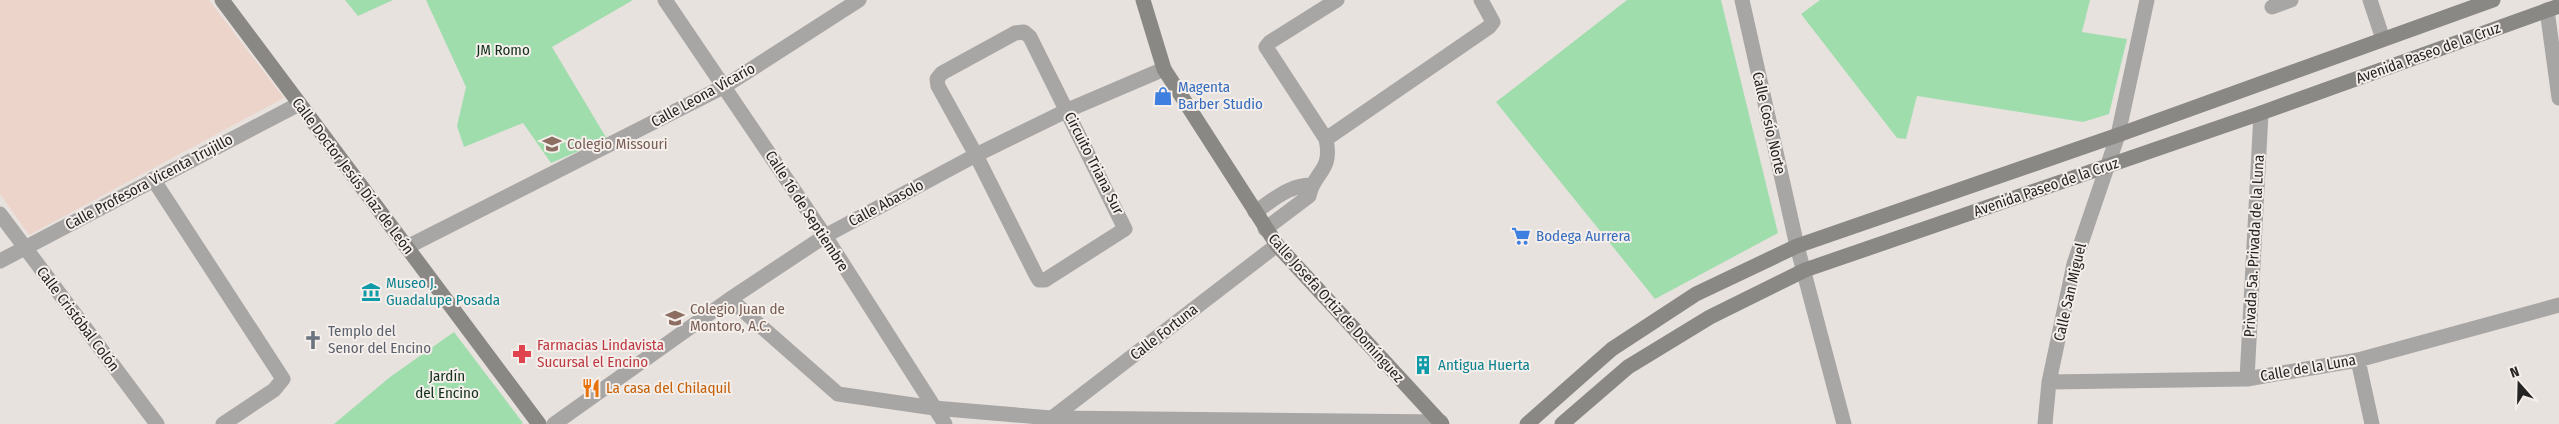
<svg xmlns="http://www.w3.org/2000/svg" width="2559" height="424" font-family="'Fira Sans Condensed',sans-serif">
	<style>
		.industrial { fill: #ecd4ca }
		.green { fill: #a0ddad }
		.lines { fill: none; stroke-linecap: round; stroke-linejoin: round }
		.minor { stroke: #a8a6a4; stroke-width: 15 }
		.tertiary { stroke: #a8a6a4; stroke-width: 15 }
		.secondary { stroke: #8a8885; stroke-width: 15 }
		.labels { text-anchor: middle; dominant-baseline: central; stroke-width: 4; stroke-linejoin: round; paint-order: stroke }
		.park-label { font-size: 15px; fill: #12301b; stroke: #f5efec }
		.street-label { font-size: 15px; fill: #262423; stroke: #f5efec }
		.shop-label { font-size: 15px; fill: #366cbe; stroke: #f5efec; text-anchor: start }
		.education-label { font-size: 15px; fill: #785e54; stroke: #f5efec; text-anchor: start }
		.culture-label { font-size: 15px; fill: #0d838f; stroke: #f5efec; text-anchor: start }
		.worship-label { font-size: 15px; fill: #5b616d; stroke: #f5efec; text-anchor: start }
		.health-label { font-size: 15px; fill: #be3a42; stroke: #f5efec; text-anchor: start }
		.food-label { font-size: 15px; fill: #c56008; stroke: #f5efec; text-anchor: start }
	</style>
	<rect width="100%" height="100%" fill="#e8e2df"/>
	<!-- industrial -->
	<path class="industrial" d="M0 0H209L284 98 29 235 0 194Z"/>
	<!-- green -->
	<path class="green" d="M345 0H393L358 16Z
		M426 0H633L552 47 607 139 551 163 523 123 464 147 457 126 466 87Z
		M1627 0H1721L1778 233 1655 299 1496 102Z
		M1820 0H2090L2082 32 2127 39 2109 114 2083 122 1917 96 1906 139 1897 138 1801 14Z
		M454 332 523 423 521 424H334L390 377Z"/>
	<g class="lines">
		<!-- minor -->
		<path class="minor" d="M1742 0 1797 246 1844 424
			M2370 0 2383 39
			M2272 7 2291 0
			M2547 10 2559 98
			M1024 32 1030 37 1125 229 1045 280H1039L1036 275 976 155 938 86 937 79 942 73 1015 33Z
			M1326 139 1489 27 1493 22 1481 0
			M153 179 283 379 274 390 223 424
			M1255 212C1272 201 1290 184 1312 185
			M1265 229 1309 196C1314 171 1333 172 1326 139L1266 47 1270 42 1337 0
			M407 247 725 86 859 0
			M0 261 299 104
			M730 299 838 394 934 408 1052 418 1441 422
			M2358 360 2372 424
			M2247 379 2261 113
			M2049 382 2247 379 2358 360 2559 305
			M1052 418 1277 245
			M554 424 730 299 825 236 976 155 1068 110 1164 69
			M2045 424 2049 382 2074 264 2118 135 2147 0"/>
		<!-- tertiary -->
		<path class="tertiary" d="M665 0 825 236 945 424
			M0 214 157 424"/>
		<!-- secondary -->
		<path class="secondary" d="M222 0 539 424
			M1143 0 1164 69 1277 245 1442 424
			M1527 424 1612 349 1696 294 1797 246 2118 135 2493 0
			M1562 424 1628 367 1710 317 1805 270 2261 113 2559 6"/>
	</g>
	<!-- icons -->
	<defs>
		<g id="shop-bare" transform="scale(1.5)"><path d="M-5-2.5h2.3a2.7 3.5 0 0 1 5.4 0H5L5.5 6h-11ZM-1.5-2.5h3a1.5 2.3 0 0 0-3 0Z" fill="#3f7fe0" stroke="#f5efec" stroke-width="2.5" paint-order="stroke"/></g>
		<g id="school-bare" transform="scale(1.5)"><path d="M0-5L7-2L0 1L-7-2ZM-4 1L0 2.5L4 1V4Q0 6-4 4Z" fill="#8d6e63" stroke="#f5efec" stroke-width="2.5" paint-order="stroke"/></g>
		<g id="supermarket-bare" transform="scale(1.5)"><path d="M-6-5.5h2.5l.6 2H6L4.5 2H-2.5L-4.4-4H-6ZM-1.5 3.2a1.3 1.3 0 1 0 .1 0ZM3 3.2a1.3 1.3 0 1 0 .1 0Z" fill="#3f7fe0" stroke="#f5efec" stroke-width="2.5" paint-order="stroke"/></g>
		<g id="museum-bare" transform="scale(1.5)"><path d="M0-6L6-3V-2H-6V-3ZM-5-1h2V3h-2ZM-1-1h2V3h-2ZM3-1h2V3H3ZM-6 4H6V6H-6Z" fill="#0f9aa8" stroke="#f5efec" stroke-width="2.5" paint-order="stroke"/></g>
		<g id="church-bare" transform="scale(1.5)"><path d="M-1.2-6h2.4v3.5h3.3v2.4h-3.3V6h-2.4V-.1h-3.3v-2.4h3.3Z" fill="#6b7280" stroke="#f5efec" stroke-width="2.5" paint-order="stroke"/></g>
		<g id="pharmacy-bare" transform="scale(1.5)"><path d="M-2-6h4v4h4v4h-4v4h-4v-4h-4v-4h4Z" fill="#e0444e" stroke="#f5efec" stroke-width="2.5" paint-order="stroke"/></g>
		<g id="building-bare" transform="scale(1.5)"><path d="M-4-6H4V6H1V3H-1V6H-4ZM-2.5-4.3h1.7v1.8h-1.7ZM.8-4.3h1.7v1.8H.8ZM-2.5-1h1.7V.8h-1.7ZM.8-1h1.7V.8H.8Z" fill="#0f9aa8" stroke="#f5efec" stroke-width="2.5" paint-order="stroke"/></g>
		<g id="restaurant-bare" transform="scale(1.5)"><path d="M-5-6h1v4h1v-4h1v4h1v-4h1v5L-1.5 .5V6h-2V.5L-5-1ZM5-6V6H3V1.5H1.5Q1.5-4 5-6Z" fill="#e8710a" stroke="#f5efec" stroke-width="2.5" paint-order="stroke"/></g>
	</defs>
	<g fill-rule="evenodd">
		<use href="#shop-bare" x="1163" y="96"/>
		<use href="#school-bare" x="552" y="144"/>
		<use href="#supermarket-bare" x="1521" y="236"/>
		<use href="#museum-bare" x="371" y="292"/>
		<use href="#school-bare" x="675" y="318"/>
		<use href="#church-bare" x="313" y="340"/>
		<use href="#pharmacy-bare" x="522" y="354"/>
		<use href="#building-bare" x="1423" y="365"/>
		<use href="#restaurant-bare" x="591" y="388"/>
	</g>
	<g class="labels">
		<!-- park labels -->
		<g class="park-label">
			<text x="503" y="50">JM Romo</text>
			<text x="447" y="376">Jardín<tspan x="447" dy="17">del Encino</tspan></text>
		</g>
		<!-- street labels -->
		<g class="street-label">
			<text transform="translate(2428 53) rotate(-20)">Avenida Paseo de la Cruz</text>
			<text transform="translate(703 95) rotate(-29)">Calle Leona Vicario</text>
			<text transform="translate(1769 123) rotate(77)">Calle Cosío Norte</text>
			<text transform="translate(1094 163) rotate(63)">Circuito Triana Sur</text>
			<text transform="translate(353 176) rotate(53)">Calle Doctor Jesús Díaz de León</text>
			<text transform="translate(149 182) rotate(-28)">Calle Profesora Vicenta Trujillo</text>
			<text transform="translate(2046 187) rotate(-19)">Avenida Paseo de la Cruz</text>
			<text transform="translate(886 203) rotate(-28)">Calle Abasolo</text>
			<text transform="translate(807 211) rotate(57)">Calle 16 de Septiembre</text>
			<text transform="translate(2254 246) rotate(-87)">Privada 5a. Privada de la Luna</text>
			<text transform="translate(2070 292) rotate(-77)">Calle San Miguel</text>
			<text transform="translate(1336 308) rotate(48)">Calle Josefa Ortiz de Domínguez</text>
			<text transform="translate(78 319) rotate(53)">Calle Cristóbal Colón</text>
			<text transform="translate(1164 332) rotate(-38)">Calle Fortuna</text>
			<text transform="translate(2308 368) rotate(-10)">Calle de la Luna</text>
		</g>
		<!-- shop labels -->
		<g class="shop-label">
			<text x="1178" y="87">Magenta<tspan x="1178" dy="17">Barber Studio</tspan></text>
			<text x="1536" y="236">Bodega Aurrera</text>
		</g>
		<!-- education labels -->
		<g class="education-label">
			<text x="567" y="144">Colegio Missouri</text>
			<text x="690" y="309">Colegio Juan de<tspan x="690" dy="17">Montoro, A.C.</tspan></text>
		</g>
		<!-- culture labels -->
		<g class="culture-label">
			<text x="386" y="283">Museo J.<tspan x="386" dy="17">Guadalupe Posada</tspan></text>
			<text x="1438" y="365">Antigua Huerta</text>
		</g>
		<!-- worship labels -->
		<g class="worship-label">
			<text x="328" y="331">Templo del<tspan x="328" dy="17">Senor del Encino</tspan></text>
		</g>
		<!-- health labels -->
		<g class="health-label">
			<text x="537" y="345">Farmacias Lindavista<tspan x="537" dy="17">Sucursal el Encino</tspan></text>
		</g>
		<!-- food labels -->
		<g class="food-label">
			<text x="606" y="388">La casa del Chilaquil</text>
		</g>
	</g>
	<!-- north arrow -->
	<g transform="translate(2519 384) rotate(340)" stroke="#f5efec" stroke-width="4" paint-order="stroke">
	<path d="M0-4L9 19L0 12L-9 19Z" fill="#262423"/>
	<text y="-8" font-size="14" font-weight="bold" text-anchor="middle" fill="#262423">N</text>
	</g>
</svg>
